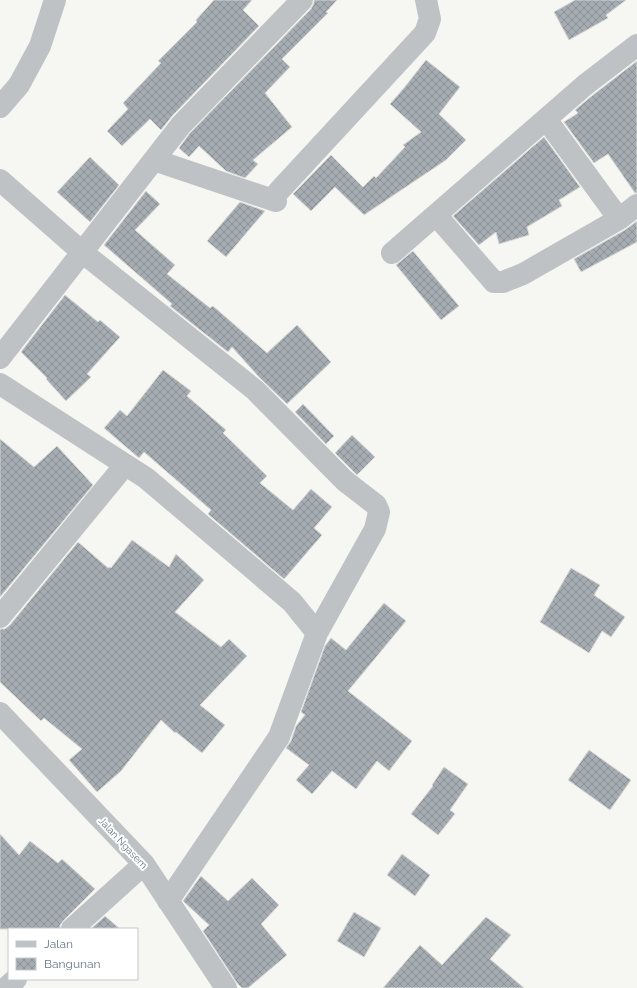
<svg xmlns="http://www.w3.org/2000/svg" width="637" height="988" font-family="Raleway,sans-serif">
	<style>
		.building { fill: url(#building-cross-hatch); stroke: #d8d8d6 }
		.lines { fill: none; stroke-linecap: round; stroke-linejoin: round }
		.minor { stroke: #bec2c5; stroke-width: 22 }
		.labels { text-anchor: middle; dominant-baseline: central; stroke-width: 4; stroke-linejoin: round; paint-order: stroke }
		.street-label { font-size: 10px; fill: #687682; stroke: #fff }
	</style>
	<defs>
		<pattern id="building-cross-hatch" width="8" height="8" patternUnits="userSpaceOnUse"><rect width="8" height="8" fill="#a6adb2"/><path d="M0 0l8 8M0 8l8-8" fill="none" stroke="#8b9196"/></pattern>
	</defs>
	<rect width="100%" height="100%" fill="#f6f6f3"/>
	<!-- building -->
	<path class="building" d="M214 0H252L243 10 259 26 172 116 161 130 150 119 122 146 107 131 128 109 123 103 161 63 158 61 197 22 196 20Z
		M314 0H337L326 12 328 13 282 59 290 67 265 93 292 127 253 160 258 164 245 178 226 171 199 146 189 157 179 148 190 133 311 9 314 3Z
		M575 0H626L606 15 608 18 569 40 554 12Z
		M426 60 460 87 439 114 466 140 446 160 364 215 335 187 311 211 293 194 331 155 363 187 374 176 376 178 405 147 403 145 421 132 390 104 404 88Z
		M637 61V193H635L608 154 594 163 564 122 578 113 575 110 593 95Z
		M544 137 580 187 559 200 562 206 527 227 529 235 499 244 496 232 479 245 453 216Z
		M90 157 119 185 90 222 57 192Z
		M146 191 160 204 135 230 175 265 167 274 210 308 213 306 267 353 297 325 331 362 287 404 259 377 232 347 228 352 170 306 172 304 104 245Z
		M240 202 265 211 226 257 207 241Z
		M637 221V242L581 272 574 259 625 230Z
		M413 251 459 306 441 320 396 265Z
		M65 295 98 322 100 320 120 337 87 374 91 377 66 401 46 379 47 378 21 352Z
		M163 370 191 391 187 396 226 430 223 433 267 476 260 483 293 510 311 489 332 507 314 528 322 535 285 578 284 579 208 514 211 510 144 452 139 458 104 428 120 410 127 416Z
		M303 404 334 436 326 444 295 412Z
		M352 435 375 457 357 475 335 453Z
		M0 439 34 467 57 446 93 485 0 597Z
		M132 540 169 567 176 554 204 580 175 612 221 647 229 639 247 656 200 705 225 725 202 753 176 732 175 733 161 720 121 771 97 792 69 760 82 749 44 718 41 721 0 682V629H5L10 625 78 542 108 568 110 567 111 568Z
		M571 568 600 585 594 595 625 617 611 637 602 631 589 653 540 622Z
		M384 603 406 621 348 691 412 741 389 771 377 761 356 789 332 771 312 794 296 780 309 765 286 748 291 741 296 726 305 715 301 712 325 646 331 638 346 650Z
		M589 750 631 780 610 810 568 780Z
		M444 767 468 784 450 810 455 814 438 835 411 814 433 786 432 785Z
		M0 834 19 855 30 841 58 863 62 859 95 889 64 920 60 925V929H0Z
		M402 854 430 875 415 896 387 875Z
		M201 876 228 901 252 878 279 905 261 924 287 955 248 988H242L237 983 203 931 209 925 183 901Z
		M354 912 381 928 364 957 337 941Z
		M105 916 120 929H91Z
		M486 917 511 935 490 959 524 988H383L420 945 442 965Z"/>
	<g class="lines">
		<!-- minor -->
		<path class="minor" d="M0 107 19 85 40 46 55 0
			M546 119 619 219
			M154 160 276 201
			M0 180 82 252 255 390 345 481 376 505 379 512 375 529 317 633 279 737 168 901
			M278 192 425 33 430 19 426 0
			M436 215 494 282H503L523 274 619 219 637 205
			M392 253 585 85 637 45
			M0 358 181 125 302 0
			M0 384 146 478 292 602 317 633
			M0 617 125 465
			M0 713 144 864 226 988
			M72 929 144 864
			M6 988 16 979"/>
	</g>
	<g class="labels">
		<!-- street labels -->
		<g class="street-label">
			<text transform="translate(123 843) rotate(47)">Jalan Ngasem</text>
		</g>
	</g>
	<!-- legend -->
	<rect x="8" y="928" width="130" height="52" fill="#ffffff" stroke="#c3c8cd"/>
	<rect x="16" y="941" width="20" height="6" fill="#bec2c5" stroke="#c3c8cd"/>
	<text x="44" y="948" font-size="12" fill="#687682">Jalan</text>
	<rect x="16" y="958" width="20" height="12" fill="url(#building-cross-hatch)" stroke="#c3c8cd"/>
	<text x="44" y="968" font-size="12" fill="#687682">Bangunan</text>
</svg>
